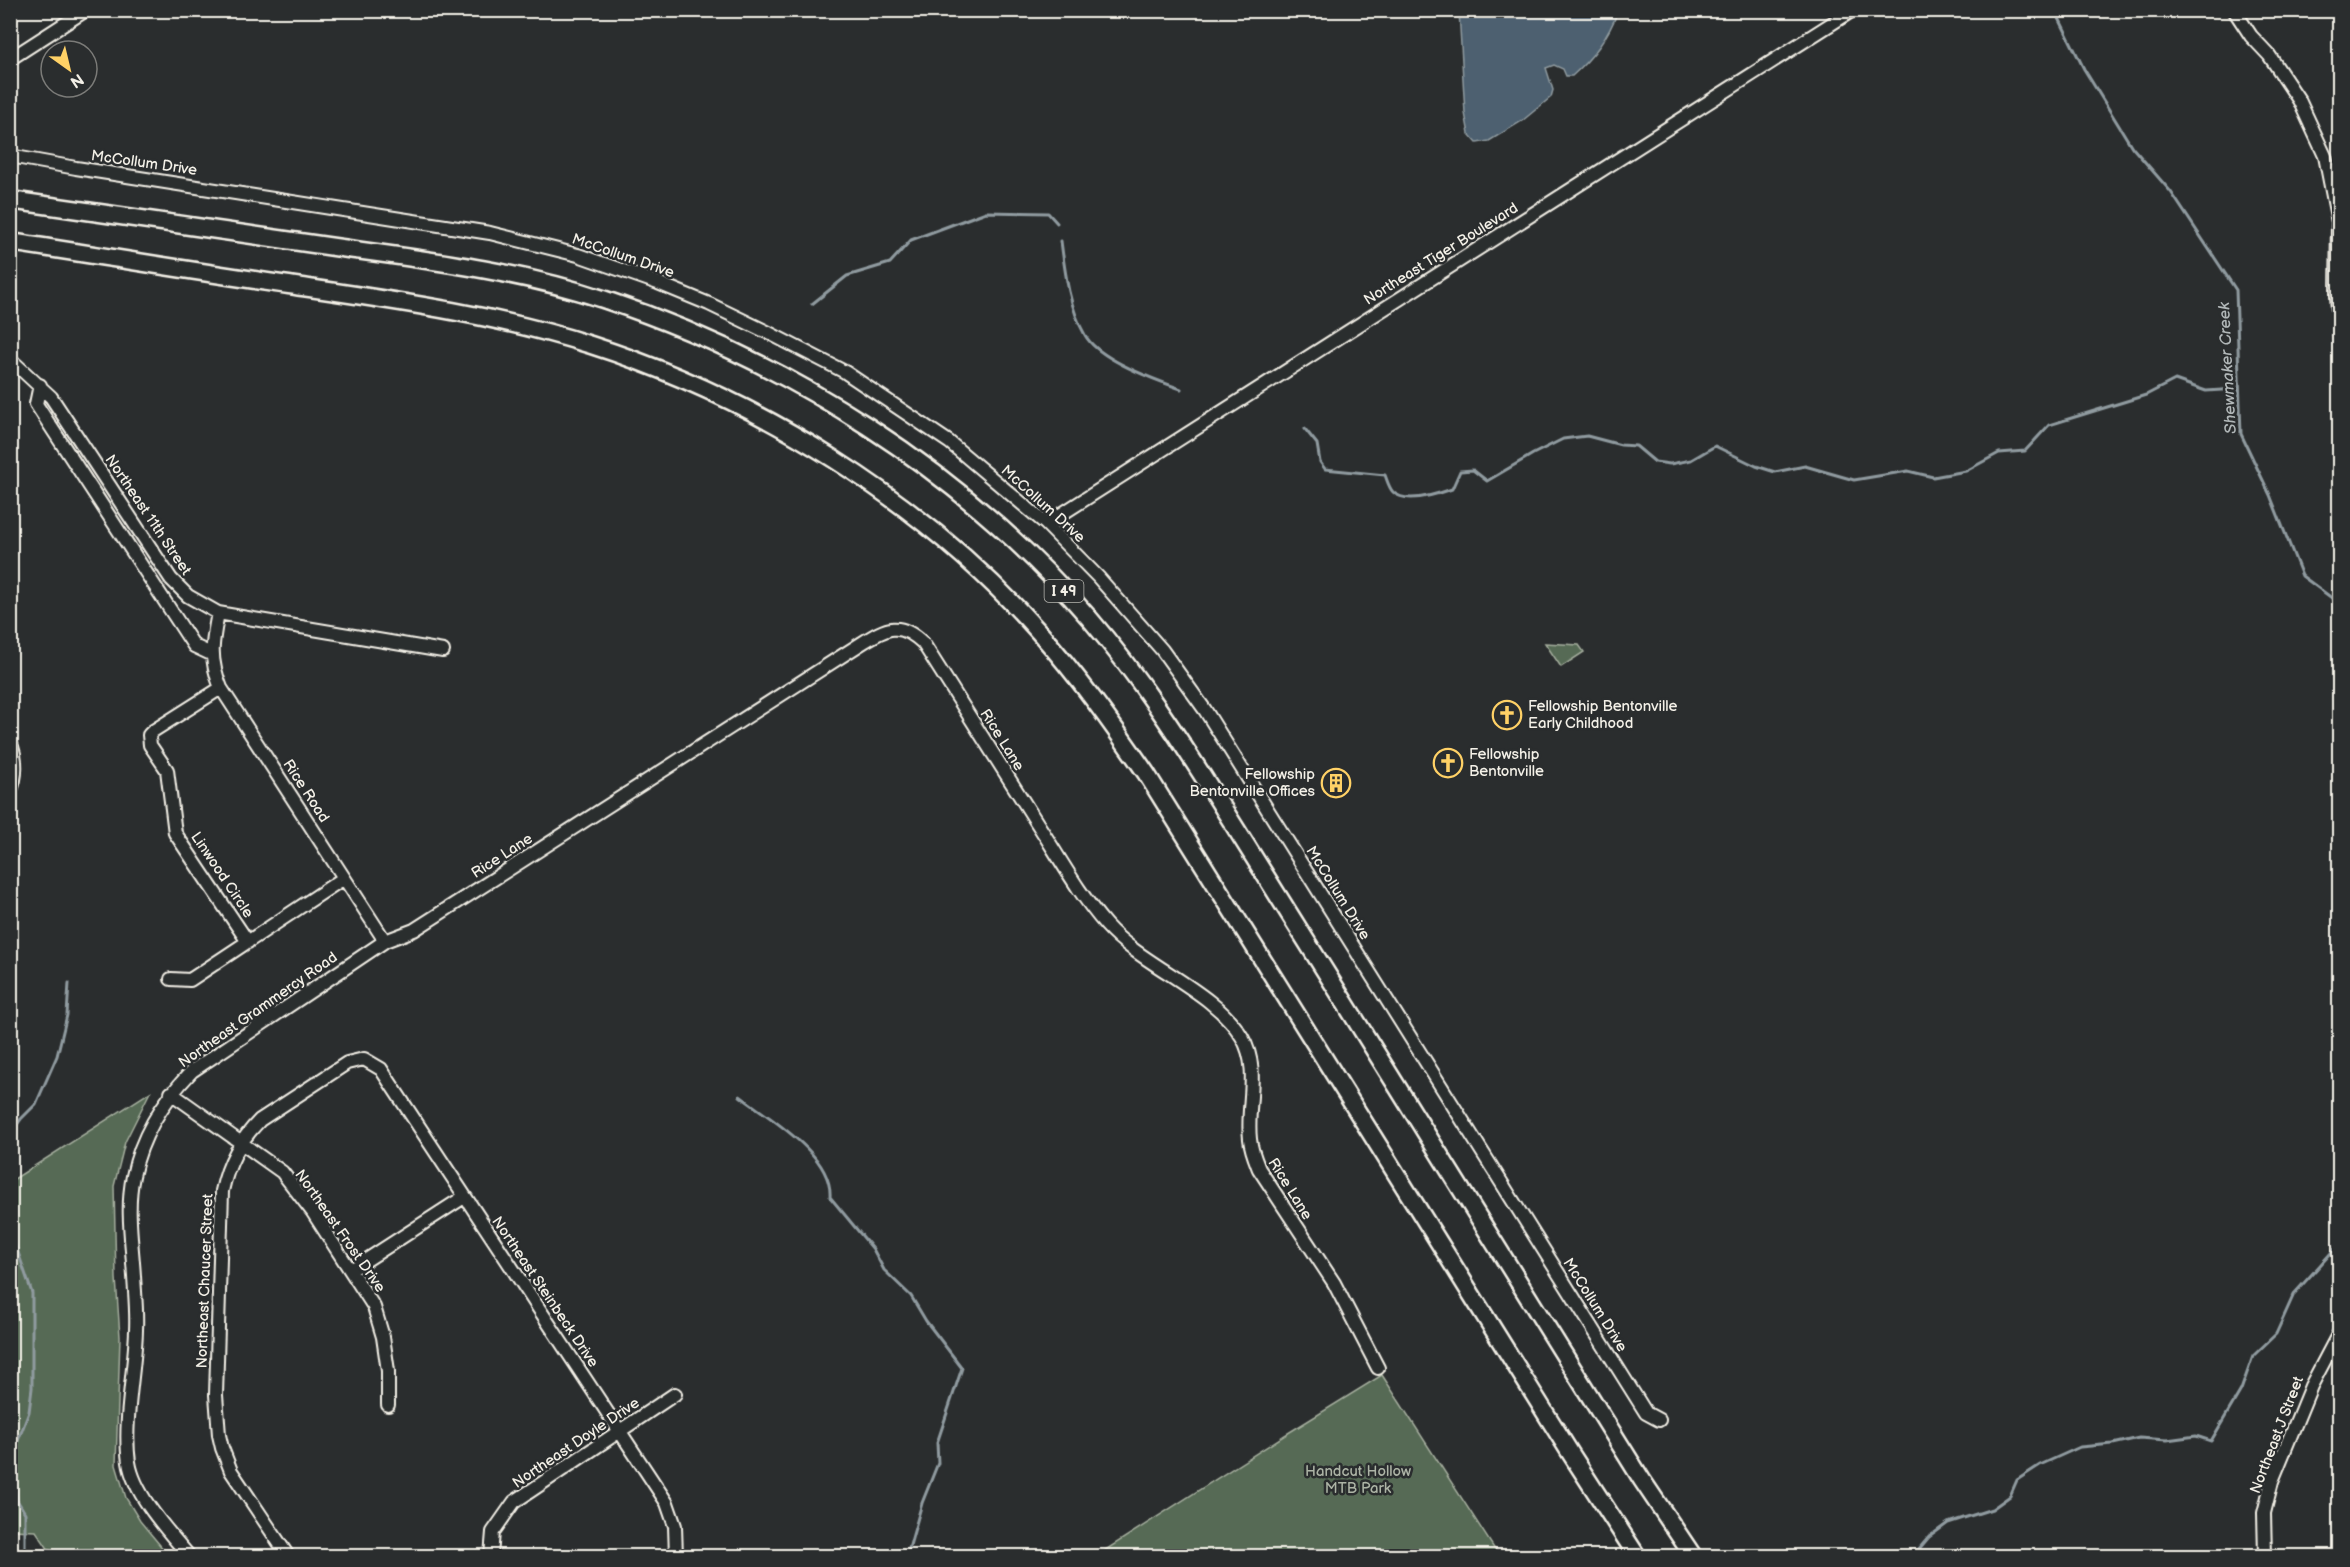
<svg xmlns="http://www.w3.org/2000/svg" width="2350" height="1567" font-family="'Balsamiq Sans',sans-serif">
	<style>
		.green { fill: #566a55; stroke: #a5ae9e; stroke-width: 1.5 }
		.water { fill: #4d6170; stroke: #909ba0; stroke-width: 1.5 }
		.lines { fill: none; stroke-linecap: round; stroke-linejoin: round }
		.stream { stroke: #909ba0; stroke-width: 3 }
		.minor-casing { stroke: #f4f1e8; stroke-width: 16 }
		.highway-casing { stroke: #f4f1e8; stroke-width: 21 }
		.minor { stroke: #2a2d2e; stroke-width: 12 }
		.highway { stroke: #2a2d2e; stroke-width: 16 }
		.labels { text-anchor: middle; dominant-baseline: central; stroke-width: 5; stroke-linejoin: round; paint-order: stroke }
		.shield { fill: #2a2d2e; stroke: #b7b6b0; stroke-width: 1.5 }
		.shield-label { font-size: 14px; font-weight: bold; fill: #f4f1e8 }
		.street-label { font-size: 15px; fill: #f4f1e8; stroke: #2a2d2e }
		.poi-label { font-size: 15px; fill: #f4f1e8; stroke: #2a2d2e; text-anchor: start }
		.park-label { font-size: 15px; fill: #adb4a6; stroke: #2a2d2e }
		.water-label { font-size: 16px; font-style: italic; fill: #b1b7b8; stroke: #2a2d2e }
	</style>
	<rect width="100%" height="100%" fill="#2a2d2e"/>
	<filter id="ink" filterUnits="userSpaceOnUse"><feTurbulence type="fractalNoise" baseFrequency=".0167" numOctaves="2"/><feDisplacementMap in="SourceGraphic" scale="12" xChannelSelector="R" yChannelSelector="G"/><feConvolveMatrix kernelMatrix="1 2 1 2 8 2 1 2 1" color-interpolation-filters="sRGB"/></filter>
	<g filter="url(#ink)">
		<!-- green -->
		<path class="green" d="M1545 643 1579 645 1584 652 1561 667Z
			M150 1092 125 1142 114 1186 116 1278 120 1337 116 1465 126 1498 140 1521 169 1556H53L36 1531 11 1530V1181Z
			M1382 1375 1499 1556H1096L1285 1435Z"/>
		<!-- water -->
		<path class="water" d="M1459 11V10L1618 11C1608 38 1593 57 1572 76H1566L1563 69 1554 65 1546 68 1553 90 1551 97 1522 121 1489 141 1477 143 1469 134 1465 113Z"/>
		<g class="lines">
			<!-- stream -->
			<path class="stream" d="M2055 10 2084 69 2132 147 2171 192 2236 290 2241 434 2270 495 2302 576 2340 604
				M1061 241C1065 272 1069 307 1085 335 1098 359 1155 380 1181 389
				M812 304 847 276 890 263 911 240 986 212 1048 213 1057 223
				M1305 429 1317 444 1320 462 1325 469 1385 475C1387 480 1389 488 1393 492 1406 505 1438 494 1452 489L1460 471 1473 470 1487 481 1533 454 1563 439 1587 436 1621 445 1636 446 1655 462 1670 464 1691 460 1715 446 1756 466 1775 472 1805 466 1854 480 1908 471 1933 477 1966 471 1999 453 2025 451 2049 425 2146 395 2175 380 2206 391 2238 389
				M740 1096C770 1119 833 1155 830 1197L873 1249 884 1270 911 1296 926 1321 962 1368 937 1443 938 1463 922 1503 907 1556
				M10 1134 21 1119 36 1104 57 1056 67 1015 69 983
				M10 1229 32 1293V1388L29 1412 13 1454 17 1500 25 1513V1556
				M1913 1556 1929 1537 1948 1523 1992 1509 2010 1496 2017 1480 2040 1465 2080 1447 2113 1444 2139 1438 2167 1440 2196 1436 2211 1441 2241 1390 2253 1356 2276 1334 2294 1294 2340 1243"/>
			<!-- minor casing -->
			<g class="minor-casing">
				<path id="minor" d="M2234 10 2251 36 2269 55 2299 100 2325 156 2338 222 2337 296 2340 339
					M10 59 86 10
					M10 156 76 168 490 233 578 255 658 283 709 304 769 333 845 372 949 442 1046 524 1098 577 1162 650 1205 710 1646 1413 1659 1420
					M10 359 51 397 171 579 188 596 218 613 443 651
					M40 385 36 404 194 646 211 654
					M1046 524 1853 10
					M218 613C212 643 209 658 221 688L385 941
					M221 688 153 731 149 735 150 745 167 770 175 833 248 942
					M10 742C17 757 17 777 10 792
					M171 979 190 980 344 878
					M171 1093 282 1172 312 1211 374 1307 383 1337 388 1371V1405
					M351 1270 464 1197
					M189 1556C168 1531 134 1495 129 1462 123 1422 135 1371 136 1330 137 1312 135 1294 134 1276 132 1243 126 1208 133 1176 141 1136 164 1100 192 1071L385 941 414 930 862 643C887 627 900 621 923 643 961 703 999 763 1037 823 1059 857 1079 894 1106 925 1142 966 1214 990 1242 1037 1261 1070 1246 1104 1250 1139 1251 1150 1255 1159 1259 1169L1334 1283 1378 1368
					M288 1556 231 1471 222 1448 219 1435 216 1395 222 1191C228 1163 240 1140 260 1120L347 1063 364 1059 381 1069 667 1503 675 1526 676 1556
					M491 1556 493 1532 514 1502 675 1394
					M2265 1556 2264 1513 2272 1481 2311 1386 2340 1331"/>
			</g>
			<!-- highway casing -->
			<g class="highway-casing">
				<path id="highway" d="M10 200C121 216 231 232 341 248 428 260 519 271 603 299 787 360 963 471 1090 619 1138 675 1179 738 1218 800 1260 866 1301 932 1342 998 1442 1159 1542 1320 1642 1480L1693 1556
					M10 242C103 256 196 272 289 285 390 300 494 314 591 345 758 398 923 501 1039 632 1078 676 1112 724 1146 773L1571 1454 1637 1556"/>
			</g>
			<!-- minor -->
			<use href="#minor" class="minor"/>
			<!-- highway -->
			<use href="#highway" class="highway"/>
		</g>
	</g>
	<!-- icons -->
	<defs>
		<g id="church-ring" transform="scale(1.5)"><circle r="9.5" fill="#2a2d2e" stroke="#ffd166" stroke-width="1.5"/><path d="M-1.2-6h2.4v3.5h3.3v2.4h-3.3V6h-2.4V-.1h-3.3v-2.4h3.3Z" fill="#ffd166"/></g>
		<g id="building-ring" transform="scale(1.5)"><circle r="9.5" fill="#2a2d2e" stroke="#ffd166" stroke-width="1.5"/><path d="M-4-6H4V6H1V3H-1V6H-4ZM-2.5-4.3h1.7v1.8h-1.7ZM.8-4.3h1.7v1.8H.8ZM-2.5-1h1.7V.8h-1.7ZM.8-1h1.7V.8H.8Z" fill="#ffd166"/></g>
	</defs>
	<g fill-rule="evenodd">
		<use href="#church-ring" x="1507" y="715"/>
		<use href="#church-ring" x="1448" y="763"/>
		<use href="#building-ring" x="1336" y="783"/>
	</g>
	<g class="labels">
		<!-- shield labels -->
		<rect class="shield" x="1044.5" y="580" width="39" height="22" rx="4.5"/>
		<g class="shield-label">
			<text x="1064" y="591">I 49</text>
		</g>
		<!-- street labels -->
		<g class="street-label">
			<text transform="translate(144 163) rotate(8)">McCollum Drive</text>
			<text transform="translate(1441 254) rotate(-32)">Northeast Tiger Boulevard</text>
			<text transform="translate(623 256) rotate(19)">McCollum Drive</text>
			<text transform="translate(1043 504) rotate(42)">McCollum Drive</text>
			<text transform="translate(148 515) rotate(56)">Northeast 11th Street</text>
			<text transform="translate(1002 740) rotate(58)">Rice Lane</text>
			<text transform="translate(306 791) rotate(57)">Rice Road</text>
			<text transform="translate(502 856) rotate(-33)">Rice Lane</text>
			<text transform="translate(222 875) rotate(56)">Linwood Circle</text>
			<text transform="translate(1338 893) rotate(58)">McCollum Drive</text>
			<text transform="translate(258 1010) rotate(-35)">Northeast Grammercy Road</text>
			<text transform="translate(1290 1189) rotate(58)">Rice Lane</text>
			<text transform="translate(340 1231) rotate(55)">Northeast Frost Drive</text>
			<text transform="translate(205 1281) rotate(-88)">Northeast Chaucer Street</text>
			<text transform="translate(545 1292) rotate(56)">Northeast Steinbeck Drive</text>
			<text transform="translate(1595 1305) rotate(58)">McCollum Drive</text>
			<text transform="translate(2277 1435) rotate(-69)">Northeast J Street</text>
			<text transform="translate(576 1443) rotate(-34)">Northeast Doyle Drive</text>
		</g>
		<!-- poi labels -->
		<g class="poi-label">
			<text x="1528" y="706">Fellowship Bentonville<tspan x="1528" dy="17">Early Childhood</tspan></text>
			<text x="1469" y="754">Fellowship<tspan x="1469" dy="17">Bentonville</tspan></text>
			<text x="1315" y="774" text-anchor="end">Fellowship<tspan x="1315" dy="17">Bentonville Offices</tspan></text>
		</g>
		<!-- park labels -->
		<g class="park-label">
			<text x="1358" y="1471">Handcut Hollow<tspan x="1358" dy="17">MTB Park</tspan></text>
		</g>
		<!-- water labels -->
		<g class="water-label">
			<text transform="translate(2228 368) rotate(-93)">Shewmaker Creek</text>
		</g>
	</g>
	<!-- margin -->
	<rect width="2350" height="1567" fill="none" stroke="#2a2d2e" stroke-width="36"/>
	<rect x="18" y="18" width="2314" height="1531" fill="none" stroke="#f4f1e8" stroke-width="2" filter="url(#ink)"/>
	<!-- north arrow -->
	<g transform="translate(69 69) rotate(146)"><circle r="28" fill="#2a2d2e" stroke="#7b7b78" stroke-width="1.5"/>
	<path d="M0-4.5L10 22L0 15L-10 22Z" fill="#ffd166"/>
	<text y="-9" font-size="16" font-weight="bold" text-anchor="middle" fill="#f4f1e8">N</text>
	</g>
</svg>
